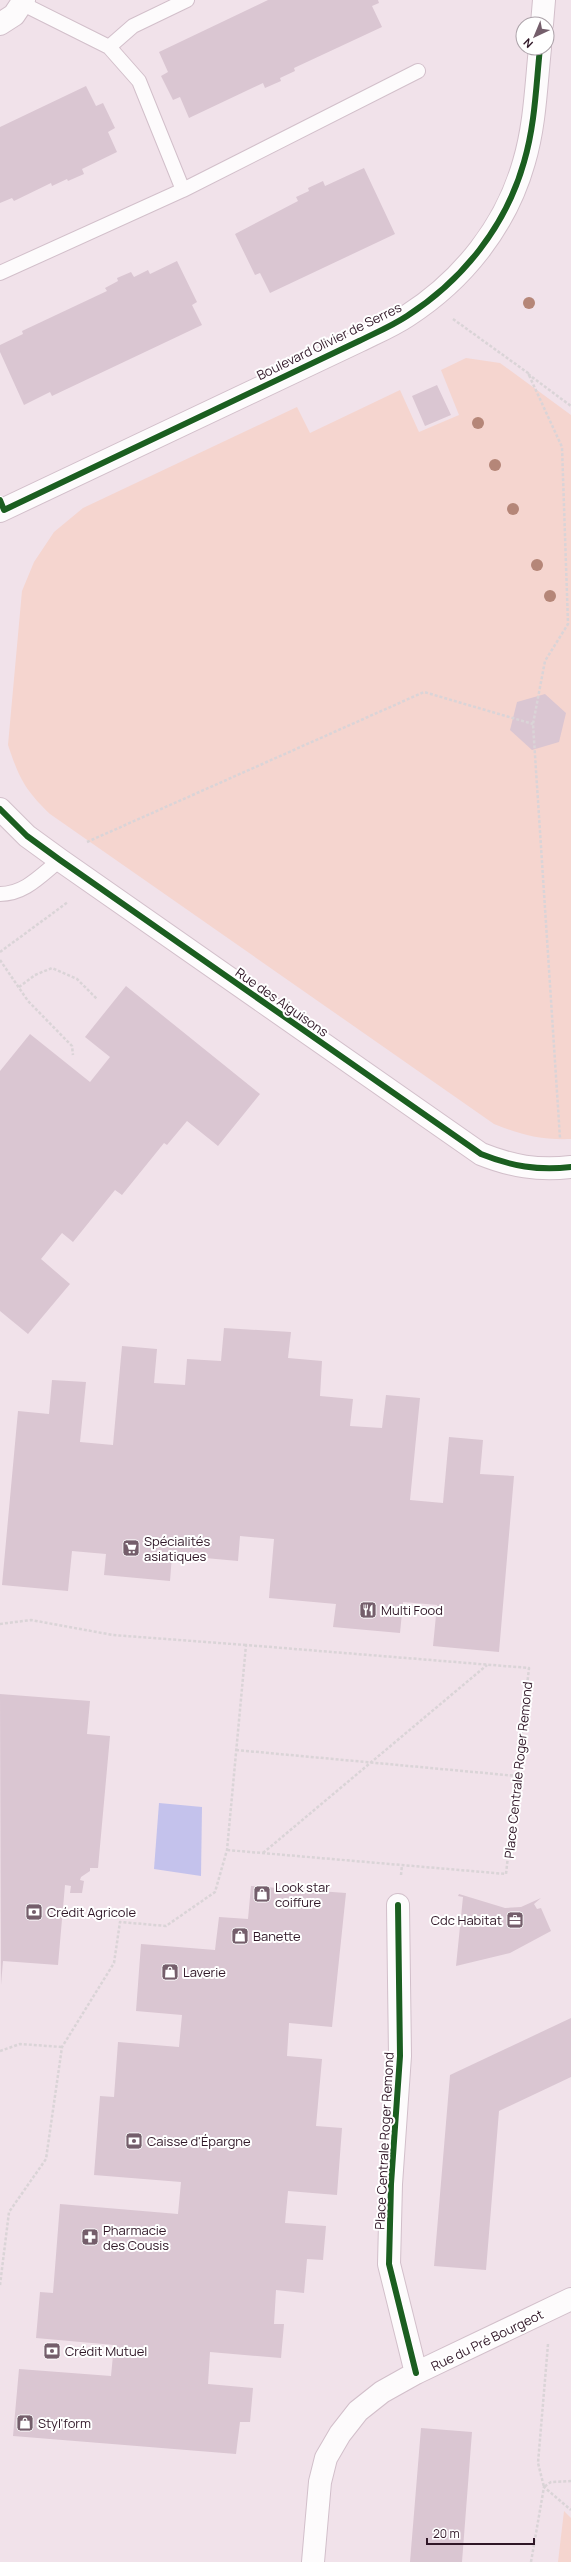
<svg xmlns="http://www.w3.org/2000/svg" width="571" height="2562" font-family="Manrope,sans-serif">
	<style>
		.green { fill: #f5d5cf }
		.water { fill: #c4c2ec }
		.building { fill: #dac6d2 }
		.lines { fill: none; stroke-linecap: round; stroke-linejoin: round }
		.service-casing { stroke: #d2bfca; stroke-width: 16 }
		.minor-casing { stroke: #d2bfca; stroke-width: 24 }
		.secondary-casing { stroke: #d2bfca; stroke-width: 24 }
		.path { stroke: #dad4d7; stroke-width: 2.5; stroke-dasharray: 3 2; stroke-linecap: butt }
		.service { stroke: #fdfbfc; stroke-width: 14 }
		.minor { stroke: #fdfbfc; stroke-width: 22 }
		.secondary { stroke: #fdfbfc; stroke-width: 22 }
		.cycleway-casing { stroke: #fff; stroke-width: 8 }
		.cycleway { stroke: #1b5e20; stroke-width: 6 }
		.tree { fill: #b58678 }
		.labels { text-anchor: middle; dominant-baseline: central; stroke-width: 4; stroke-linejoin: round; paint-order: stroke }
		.street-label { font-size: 13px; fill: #301727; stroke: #fff }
		.poi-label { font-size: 13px; fill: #301727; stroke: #fff; text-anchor: start }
	</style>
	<rect width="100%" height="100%" fill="#f1e2ea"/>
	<!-- green -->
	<path class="green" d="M466 358 500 363 571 415V1139C540 1140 522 1135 494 1124L50 814C25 790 19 778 8 745L22 591 34 562 54 532 83 508 297 407 310 433 400 390 419 432 459 415 441 370Z
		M564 2511 571 2518V2562H558Z"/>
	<!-- water -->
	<path class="water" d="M159 1803 202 1807 201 1876 154 1869Z"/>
	<!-- building -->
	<path class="building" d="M268 0H378L379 3 372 6 382 27 294 68 295 71 280 78 281 81 265 88 263 83 189 118 180 97 173 100 161 76 168 72 159 52Z
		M86 86 96 106 103 103 115 128 108 132 117 152 82 169 84 174 68 181 67 179 52 186 51 183 14 201 12 198 0 203V127Z
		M364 168 395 234 270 293 260 273 255 275 235 234 298 201 296 197 309 191 308 188 323 181 325 186Z
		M177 261 197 302 192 305 202 325 52 396 50 392 24 405 0 352V345L23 334 22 331 107 291 105 288 118 281 117 278 131 272 134 277 148 270 150 274Z
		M437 385 451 415 425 426 412 396Z
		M545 694 566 713 559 742 532 750 510 730 517 702Z
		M126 986 260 1094 218 1146 187 1121 167 1145 164 1143 122 1195 115 1190 73 1242 62 1233 41 1259 70 1284 28 1334 0 1311V1071L30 1034 90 1082 110 1057 85 1037Z
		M224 1328 291 1332 288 1358 322 1361 320 1396 353 1399 350 1426 382 1428 386 1395 420 1398 410 1500 443 1503 449 1437 483 1440 480 1474 514 1476 499 1652 433 1646 437 1605 403 1602 400 1633 333 1627 336 1604 269 1598 274 1539 240 1536 238 1561 172 1555 170 1581 104 1575 106 1554 72 1551 68 1591 2 1585 18 1411 49 1414 52 1380 86 1382 80 1442 113 1445 122 1346 157 1349 154 1383 185 1385 187 1359 221 1361Z
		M0 1694 90 1701 87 1734 110 1736 98 1868H90V1871L81 1877 80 1880 84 1881 82 1893H70L71 1886 65 1885 58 1965 3 1961 1 1985Z
		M251 1886 346 1893 332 2027 289 2023 287 2056 322 2059 316 2126 342 2128 337 2195 288 2191 285 2223 326 2226 323 2260 307 2259 304 2293 276 2290 274 2324H284L281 2358 210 2352 208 2384 253 2388 250 2422H240L236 2454 13 2436 19 2369 111 2376 114 2345 36 2338 40 2292 53 2293 60 2204 178 2214 181 2182 94 2175 100 2096 114 2097 118 2042 179 2047 182 2015 136 2011 141 1944 215 1950 219 1917 248 1919Z
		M459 1894 505 1908 521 1907 541 1898 534 1904 537 1909 541 1908 551 1931 510 1953 456 1966 463 1897 458 1896Z
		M571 2018V2077L499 2111 486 2270 434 2266 450 2075Z
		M421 2428 472 2432 462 2562H410Z"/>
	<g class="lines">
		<!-- service casing -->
		<g class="service-casing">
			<path id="service" d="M23 4 109 47 139 81 183 190
				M109 47 133 26 187 0
				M0 273 183 190 418 71
				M0 894C25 894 41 875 60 860"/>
		</g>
		<!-- minor casing -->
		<g class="minor-casing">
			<path id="minor" d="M542 24 544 0
				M0 511 359 341C375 333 392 326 407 316 463 280 506 226 524 162 535 125 536 86 540 48
				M0 809 27 836 60 860 481 1154C511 1166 538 1171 571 1167
				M398 1905 400 2056 391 2184 389 2264 416 2373
				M313 2562 320 2482 326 2458 340 2434 358 2411 382 2392 416 2373 571 2299"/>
		</g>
		<!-- secondary casing -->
		<g class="secondary-casing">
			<path id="secondary" d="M0 24 14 15 24 0"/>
		</g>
		<!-- path -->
		<path class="path" d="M453 319 528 373 562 447 568 624 545 661 533 724 560 1138
			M528 374 571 406
			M87 842 424 692 533 724
			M0 952 68 902
			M0 960 28 1001 72 1046 73 1055
			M19 987 35 975 52 968 77 979 97 999
			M0 1624 31 1620 113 1635 246 1645
			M236 1750 517 1776
			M263 1853 487 1665
			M401 1875 402 1865
			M0 2051 20 2044 62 2047
			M0 2285 9 2212 46 2159 62 2047 114 1963 120 1922 166 1926 215 1892 227 1850 246 1645 529 1668 506 1874 227 1850
			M548 2344 538 2463 544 2487 551 2482 571 2481
			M531 2562 544 2487 571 2510"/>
		<!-- service -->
		<use href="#service" class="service"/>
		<!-- minor -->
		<use href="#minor" class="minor"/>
		<!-- secondary -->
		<use href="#secondary" class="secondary"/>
		<!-- cycleway casing -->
		<g class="cycleway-casing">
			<path id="cycleway" d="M0 500 4 510 359 341C375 333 392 326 407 316 463 280 506 226 524 162 535 125 536 86 540 48
				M0 809 27 836 60 860 481 1154C511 1166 538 1171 571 1167
				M398 1905 400 2056 391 2184 389 2264 416 2373"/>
		</g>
		<!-- cycleway -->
		<use href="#cycleway" class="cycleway"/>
	</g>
	<!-- trees -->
	<g class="tree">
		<circle cx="529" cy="303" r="6"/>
		<circle cx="478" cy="423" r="6"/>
		<circle cx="495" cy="465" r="6"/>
		<circle cx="513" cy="509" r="6"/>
		<circle cx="537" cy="565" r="6"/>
		<circle cx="550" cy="596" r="6"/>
	</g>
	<!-- icons -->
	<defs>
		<g id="supermarket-square" transform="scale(0.9)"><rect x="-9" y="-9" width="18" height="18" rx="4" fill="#745e6b" stroke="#fff"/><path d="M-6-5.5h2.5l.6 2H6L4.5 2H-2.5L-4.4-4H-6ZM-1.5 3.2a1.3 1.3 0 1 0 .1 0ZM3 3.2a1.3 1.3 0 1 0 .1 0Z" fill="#fff"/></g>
		<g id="restaurant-square" transform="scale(0.9)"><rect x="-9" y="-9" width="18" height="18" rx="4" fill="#745e6b" stroke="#fff"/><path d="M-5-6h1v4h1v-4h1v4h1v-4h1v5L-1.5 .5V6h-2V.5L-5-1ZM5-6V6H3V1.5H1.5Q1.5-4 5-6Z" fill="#fff"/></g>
		<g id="shop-square" transform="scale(0.9)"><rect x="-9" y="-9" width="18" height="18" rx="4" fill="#745e6b" stroke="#fff"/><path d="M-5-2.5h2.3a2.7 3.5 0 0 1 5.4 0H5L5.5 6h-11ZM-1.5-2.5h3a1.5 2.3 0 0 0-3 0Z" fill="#fff"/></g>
		<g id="bank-square" transform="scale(0.9)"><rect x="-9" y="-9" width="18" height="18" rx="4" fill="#745e6b" stroke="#fff"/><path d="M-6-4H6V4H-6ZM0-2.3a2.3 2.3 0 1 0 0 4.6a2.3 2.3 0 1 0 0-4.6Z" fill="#fff"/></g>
		<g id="office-square" transform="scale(0.9)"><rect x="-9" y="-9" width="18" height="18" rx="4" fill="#745e6b" stroke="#fff"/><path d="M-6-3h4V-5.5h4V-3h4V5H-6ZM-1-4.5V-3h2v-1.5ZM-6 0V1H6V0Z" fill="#fff"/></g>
		<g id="pharmacy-square" transform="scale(0.9)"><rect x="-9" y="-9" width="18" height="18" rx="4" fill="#745e6b" stroke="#fff"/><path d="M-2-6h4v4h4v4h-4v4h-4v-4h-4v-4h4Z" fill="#fff"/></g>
	</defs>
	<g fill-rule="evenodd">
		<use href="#supermarket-square" x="131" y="1548"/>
		<use href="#restaurant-square" x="368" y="1610"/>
		<use href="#shop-square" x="262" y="1894"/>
		<use href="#bank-square" x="34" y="1912"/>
		<use href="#office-square" x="515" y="1920"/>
		<use href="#shop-square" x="240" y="1936"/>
		<use href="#shop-square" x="170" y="1972"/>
		<use href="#bank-square" x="134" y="2141"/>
		<use href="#pharmacy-square" x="90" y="2237"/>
		<use href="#bank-square" x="52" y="2351"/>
		<use href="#shop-square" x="25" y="2423"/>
	</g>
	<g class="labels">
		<!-- street labels -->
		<g class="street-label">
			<text transform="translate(329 341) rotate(-26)">Boulevard Olivier de Serres</text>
			<text transform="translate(282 1002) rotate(35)">Rue des Aiguisons</text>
			<text transform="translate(518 1770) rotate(-84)">Place Centrale Roger Remond</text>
			<text transform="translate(384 2141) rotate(-87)">Place Centrale Roger Remond</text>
			<text transform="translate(487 2340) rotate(-26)">Rue du Pré Bourgeot</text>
		</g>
		<!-- poi labels -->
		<g class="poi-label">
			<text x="144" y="1541">Spécialités<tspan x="144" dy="15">asiatiques</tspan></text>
			<text x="381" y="1610">Multi Food</text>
			<text x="275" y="1887">Look star<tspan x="275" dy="15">coiffure</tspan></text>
			<text x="47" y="1912">Crédit Agricole</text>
			<text x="502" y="1920" text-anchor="end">Cdc Habitat</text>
			<text x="253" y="1936">Banette</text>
			<text x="183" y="1972">Laverie</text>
			<text x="147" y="2141">Caisse d'Épargne</text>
			<text x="103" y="2230">Pharmacie<tspan x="103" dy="15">des Cousis</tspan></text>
			<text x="65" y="2351">Crédit Mutuel</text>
			<text x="38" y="2423">Styl'form</text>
		</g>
	</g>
	<!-- north arrow -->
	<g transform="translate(535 36) rotate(224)"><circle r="19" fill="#ffffff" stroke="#aca2a9"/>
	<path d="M0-3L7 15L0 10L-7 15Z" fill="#745e6b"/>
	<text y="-6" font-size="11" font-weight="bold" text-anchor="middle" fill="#301727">N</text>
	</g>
	<!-- scale -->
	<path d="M427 2538v6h107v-6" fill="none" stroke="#301727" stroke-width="2"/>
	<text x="433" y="2538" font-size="12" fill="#301727" stroke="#ffffff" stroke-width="3" paint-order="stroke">20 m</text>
</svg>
